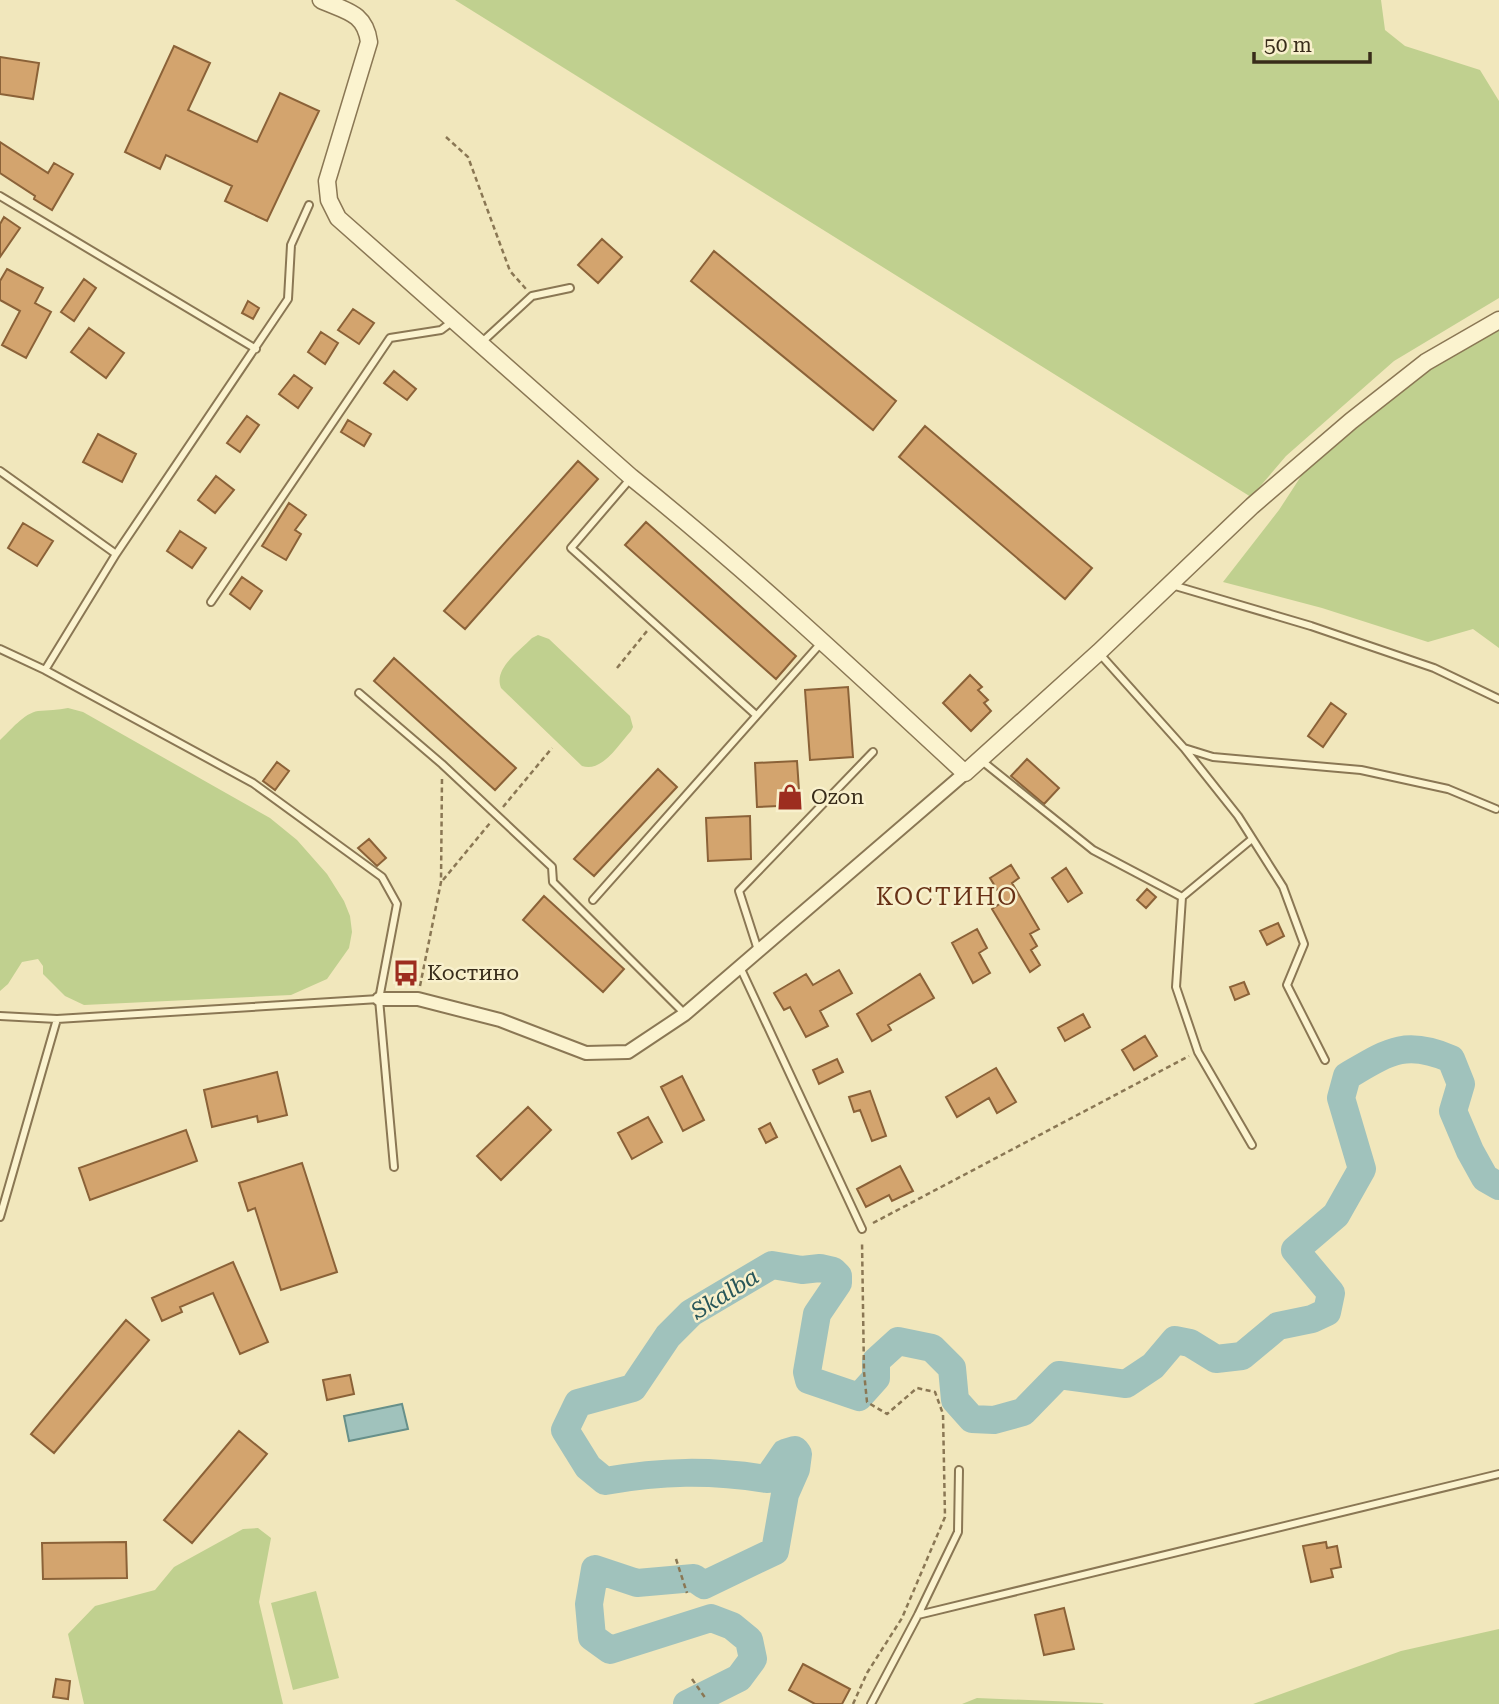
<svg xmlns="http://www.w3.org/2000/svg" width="1499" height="1704" font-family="'Roboto Serif',serif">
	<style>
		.green { fill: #c0d08f }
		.water { fill: #a0c2bc; stroke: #67908a; stroke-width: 2 }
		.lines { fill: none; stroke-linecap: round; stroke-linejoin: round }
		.river { stroke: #a0c2bc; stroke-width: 28 }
		.building { fill: #d3a46e; stroke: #8b6238; stroke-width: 2 }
		.service-casing { stroke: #8a7754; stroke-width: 10 }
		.minor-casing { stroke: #8a7754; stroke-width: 16 }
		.tertiary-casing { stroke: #8a7754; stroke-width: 19 }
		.path { stroke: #8a7754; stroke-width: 2.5; stroke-dasharray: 5 3.5; stroke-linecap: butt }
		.service { stroke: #fbf3cf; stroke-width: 6 }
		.minor { stroke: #fbf3cf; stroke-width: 12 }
		.tertiary { stroke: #fbf3cf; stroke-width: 16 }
		.labels { text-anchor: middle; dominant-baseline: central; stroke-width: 5; stroke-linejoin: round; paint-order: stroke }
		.poi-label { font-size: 21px; fill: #382c1a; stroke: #f8f0cc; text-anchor: start }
		.water-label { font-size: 23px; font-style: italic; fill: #285659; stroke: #f8f0cc }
		.quarter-label { font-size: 24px; letter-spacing: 2px; fill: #683116; stroke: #f8f0cc }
	</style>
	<rect width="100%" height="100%" fill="#f1e7bc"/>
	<!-- green -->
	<path class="green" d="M455 0H1381L1385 30 1405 46 1480 70 1499 101V298L1394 361 1286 456 1251 497Z
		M1499 329V648L1473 629 1428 642 1322 608 1223 582 1279 510 1305 470 1430 369Z
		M538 635 549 639 630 716 633 727 631 731C619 744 602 773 582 766L501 688C493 668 520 651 532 638Z
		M68 708 83 712 270 818 297 840 327 874 344 901 350 916 352 932 349 948 327 979 291 995 84 1005 65 996 43 974V966L38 959 22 962 8 984 0 991V740C10 731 24 713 38 711 48 710 58 710 68 708Z
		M258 1528 271 1538 259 1602 283 1704H84L68 1634 95 1606 155 1590 174 1567 243 1529Z
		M316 1591 339 1678 293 1690 271 1603Z
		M1499 1629V1704H1253L1401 1651Z
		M977 1698 1102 1703 1104 1704H962Z"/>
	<!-- water -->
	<path class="water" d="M402 1404 408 1429 349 1441 344 1416Z"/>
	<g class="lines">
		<!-- river -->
		<path class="river" d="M687 1704 739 1678 753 1659 749 1640 732 1626 711 1618 610 1650 592 1637 589 1604 595 1569 637 1583 694 1578 704 1585 775 1551 785 1494 796 1469 798 1454 795 1450 785 1453 767 1479C709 1470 662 1471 605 1481L588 1467 565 1430 578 1403 633 1388 668 1336 691 1313 772 1265 802 1270 820 1268 833 1271 838 1276V1283L817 1314 807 1372 809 1380 859 1397 876 1378V1361L898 1341 932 1348 952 1368 955 1400 972 1419 994 1420 1023 1412 1059 1375 1126 1384 1153 1366 1175 1340 1190 1343 1216 1359 1242 1356 1278 1326 1312 1319 1327 1312 1331 1293 1295 1250 1336 1215 1362 1169 1341 1098 1347 1076C1388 1052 1405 1039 1451 1059L1461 1084 1453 1111 1470 1151 1485 1178 1499 1186"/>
	</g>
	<!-- building -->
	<path class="building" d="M174 46 210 63 188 110 257 142 280 93 319 111 267 221 225 201 232 186 166 155 160 169 125 152Z
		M0 57 39 63 33 99 0 94Z
		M0 142 48 173 54 163 73 174 52 210 34 199 35 196 0 173Z
		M4 217 20 228 0 257V224Z
		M602 239 622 257 598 283 578 265Z
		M714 251 896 401 873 430 691 281Z
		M7 269 43 288 35 303 51 312 26 358 2 345 20 311 0 300V281Z
		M84 279 96 288 74 321 61 312Z
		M248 301 259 308 253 319 242 313Z
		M353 309 374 323 359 344 338 330Z
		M89 328 124 353 106 378 71 352Z
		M321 332 338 343 325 364 308 352Z
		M394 371 416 389 407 400 384 383Z
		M294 375 312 388 298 408 279 394Z
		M247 416 259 425 240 452 227 443Z
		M348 420 371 434 364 446 341 432Z
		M925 426 1092 568 1065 599 899 457Z
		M98 434 136 454 122 482 83 462Z
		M578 461 598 479 465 629 444 611Z
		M216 476 234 490 215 513 198 500Z
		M289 503 306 515 295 530 301 534 286 560 262 546Z
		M646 522 796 656 776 679 625 545Z
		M23 523 53 541 37 566 8 548Z
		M180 531 206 548 192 568 167 551Z
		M242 577 262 591 250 609 230 594Z
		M394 658 516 768 495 790 374 681Z
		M970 675 982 687 978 690 988 700 984 703 991 711 971 731 943 703Z
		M848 687 853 757 810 760 805 690Z
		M1331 703 1346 714 1323 747 1308 736Z
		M1027 759 1059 788 1044 804 1011 776Z
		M797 761 800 805 757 807 755 763Z
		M277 762 289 771 275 790 263 781Z
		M658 769 677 787 594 876 574 859Z
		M750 816 751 859 708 861 706 818Z
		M369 839 386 858 377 866 358 848Z
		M1011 865 1019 878 1012 883 1039 929 1030 934 1037 946 1031 950 1040 965 1030 972 992 909 1004 901 990 878Z
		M1066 868 1082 893 1068 902 1052 878Z
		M1147 889 1156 897 1146 908 1137 900Z
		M544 896 624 969 603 992 523 920Z
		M1278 923 1284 936 1267 945 1260 931Z
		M977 929 987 948 979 953 990 973 973 983 952 943Z
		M839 970 852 993 820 1011 828 1026 806 1037 790 1007 784 1010 774 993 806 974 813 985Z
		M920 974 934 998 888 1025 891 1030 872 1041 857 1014Z
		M1244 982 1249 994 1235 1000 1230 987Z
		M1083 1014 1090 1027 1065 1041 1058 1028Z
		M1145 1036 1157 1056 1134 1070 1122 1050Z
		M837 1059 843 1072 819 1084 813 1070Z
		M996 1068 1016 1102 997 1113 989 1098 957 1117 946 1097Z
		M277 1072 287 1115 258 1122 257 1116 212 1127 204 1090Z
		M682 1076 704 1120 683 1131 661 1087Z
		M870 1091 886 1136 872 1141 860 1110 854 1112 849 1097Z
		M528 1107 551 1130 501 1180 477 1156Z
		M648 1117 662 1142 632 1159 618 1133Z
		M770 1123 777 1137 766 1143 759 1129Z
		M186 1130 197 1161 90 1200 79 1168Z
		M302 1163 337 1272 281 1290 255 1208 248 1211 239 1183Z
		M900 1166 913 1191 892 1201 889 1195 866 1207 857 1189Z
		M233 1262 268 1342 240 1354 213 1293 180 1307 182 1312 162 1321 152 1298Z
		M126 1320 149 1340 54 1453 31 1434Z
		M350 1375 354 1394 327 1400 323 1380Z
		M239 1431 267 1454 192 1543 164 1520Z
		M126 1542 127 1578 43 1579 42 1543Z
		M1326 1542 1327 1548 1337 1546 1341 1567 1331 1569 1333 1577 1311 1582 1303 1546Z
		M1064 1608 1074 1649 1044 1655 1035 1615Z
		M803 1664 850 1689 842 1704H815L789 1690Z
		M56 1679 70 1681 68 1699 53 1697Z"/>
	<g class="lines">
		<!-- service casing -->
		<g class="service-casing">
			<path id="service" d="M0 196 256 349
				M481 343 532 296 570 288
				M0 471 116 554
				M631 478 571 548 756 715
				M1172 585 1311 626 1434 668 1499 699
				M211 602 390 338 441 330 453 321
				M0 649 45 670 253 783 382 877 397 904 379 999 394 1167
				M1099 653 1184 748 1238 816 1283 887 1304 944 1287 985 1325 1060
				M45 670 116 554 288 299 291 245 309 205
				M359 693 442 764 552 867 553 882 685 1014
				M1184 748 1213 757 1361 770 1448 789 1496 809
				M982 761 1093 850 1182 897 1176 987 1198 1052 1252 1145
				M1182 897 1252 839
				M593 900 821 643
				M758 950 739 891 873 752
				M740 967 862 1229
				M0 1016 57 1019
				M0 1217 57 1019 379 999
				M918 1615 1499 1474
				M871 1704 918 1615 958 1532 959 1470"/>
		</g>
		<!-- minor casing -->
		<g class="minor-casing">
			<path id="minor" d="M379 999H418L500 1020 586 1053 628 1052 685 1014 965 773"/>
		</g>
		<!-- tertiary casing -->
		<g class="tertiary-casing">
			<path id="tertiary" d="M321 0C345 11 365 12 369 42L327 181 329 200 338 218 631 477C747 570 856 672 965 773L1099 652 1252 506 1351 421 1426 362 1499 320"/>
		</g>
		<!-- path -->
		<path class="path" d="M446 137 468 157 510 271 526 289
			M617 668 647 631
			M503 807 552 748
			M443 880 490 823
			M420 986 441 882 442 777
			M873 1223 1189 1056
			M676 1559 687 1593
			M692 1679 706 1699
			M853 1704 867 1673 902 1618 945 1517 943 1414 935 1392 917 1388 887 1414 867 1402 864 1372 862 1241"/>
		<!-- service -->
		<use href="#service" class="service"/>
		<!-- minor -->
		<use href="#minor" class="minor"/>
		<!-- tertiary -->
		<use href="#tertiary" class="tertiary"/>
	</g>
	<!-- icons -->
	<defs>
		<g id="shop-bare" transform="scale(2.1)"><path d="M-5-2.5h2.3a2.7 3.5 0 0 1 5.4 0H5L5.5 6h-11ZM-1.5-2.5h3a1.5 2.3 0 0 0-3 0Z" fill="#9d2d1f" stroke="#f8f0cc" stroke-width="2.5" paint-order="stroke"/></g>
		<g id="bus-bare" transform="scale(2.1)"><path d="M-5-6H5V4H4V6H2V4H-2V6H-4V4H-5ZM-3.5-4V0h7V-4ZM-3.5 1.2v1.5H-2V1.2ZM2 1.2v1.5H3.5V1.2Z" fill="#9d2d1f" stroke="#f8f0cc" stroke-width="2.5" paint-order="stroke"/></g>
	</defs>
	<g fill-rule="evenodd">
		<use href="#shop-bare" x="790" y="797"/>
		<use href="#bus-bare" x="406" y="973"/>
	</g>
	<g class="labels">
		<!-- poi labels -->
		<g class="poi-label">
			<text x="811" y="797">Ozon</text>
			<text x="427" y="973">Костино</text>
		</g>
		<!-- water labels -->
		<g class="water-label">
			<text transform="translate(725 1294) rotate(-32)">Skalba</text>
		</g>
		<!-- quarter labels -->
		<g class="quarter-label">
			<text x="947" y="897">КОСТИНО</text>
		</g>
	</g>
	<!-- scale -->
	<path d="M1254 52v10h116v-10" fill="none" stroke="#382c1a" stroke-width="3.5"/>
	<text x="1264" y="52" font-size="21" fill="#382c1a" stroke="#f8f0cc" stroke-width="5" paint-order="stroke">50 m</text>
</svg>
